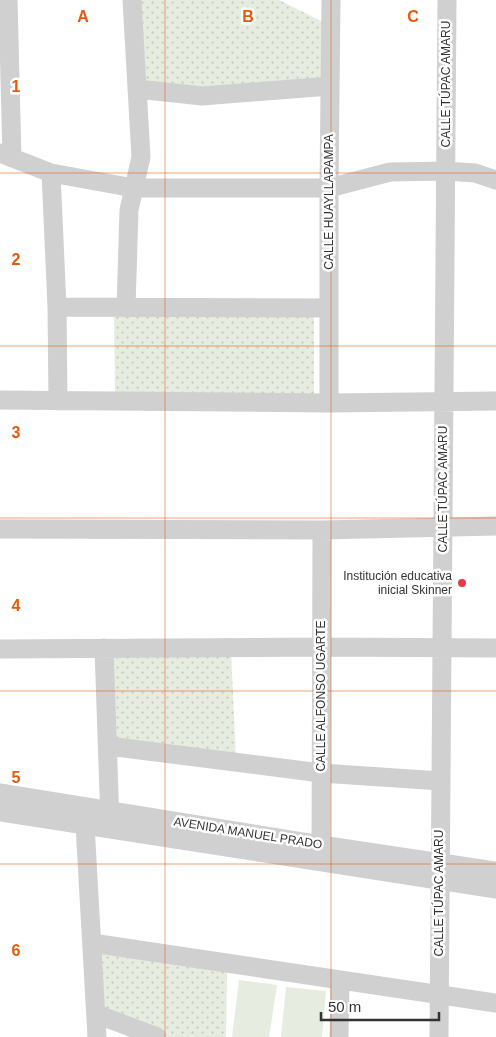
<svg xmlns="http://www.w3.org/2000/svg" width="496" height="1037" font-family="Helvetica,sans-serif">
	<style>
		.grass { fill: #e6ecdf }
		.park { fill: url(#park-dots) }
		.lines { fill: none; stroke-linecap: round; stroke-linejoin: round }
		.minor { stroke: #d0d0d0; stroke-width: 19 }
		.grid { fill: none; stroke: #e8590c; stroke-width: 1; stroke-opacity: 0.55 }
		.poi-dot { fill: #e63946; stroke: #fff; stroke-width: 2 }
		.labels { text-anchor: middle; dominant-baseline: central; stroke-width: 5; stroke-linejoin: round; paint-order: stroke }
		.street-label { font-size: 12px; fill: #333; stroke: #fff }
		.poi-label { font-size: 12px; fill: #333; stroke: #fff; text-anchor: end }
		.grid-label { font-size: 16px; text-anchor: middle; font-weight: bold; fill: #e8590c; stroke: #fff; stroke-width: 5; stroke-linejoin: round; paint-order: stroke }
	</style>
	<defs>
		<pattern id="park-dots" width="8" height="8" patternUnits="userSpaceOnUse" patternTransform="scale(1.25)"><rect width="8" height="8" fill="#e6ecdf"/><path d="M2 2h.1M6 6h.1" fill="none" stroke="#c6cbc0" stroke-width="1.8" stroke-linecap="round"/></pattern>
	</defs>
	<rect width="100%" height="100%" fill="#fff"/>
	<!-- grass -->
	<path class="grass" d="M239 980 277 985 269 1037H232Z
		M286 987 326 991 322 1037H281Z"/>
	<!-- park -->
	<path class="park" d="M140 0H279L323 22V79L202 89 146 84Z
		M314 312V397L115 394 114 315Z
		M231 652 236 757 114 742 111 653Z
		M100 951 227 969 226 1037H169L103 1013Z"/>
	<g class="lines">
		<!-- minor -->
		<path class="minor" d="M8 0 12 158
			M137 89 202 96 330 86
			M0 153 51 173 134 188H329L390 172 446 171 475 173 496 180
			M51 173 57 307 58 401
			M57 307 329 308
			M126 308 129 210 141 157 132 0
			M0 400 329 403 496 401
			M329 403V188L331 0
			M0 529 322 530 496 526
			M104 648 110 823
			M0 649 322 647 496 648
			M108 746 321 773 441 781
			M0 793 321 845 496 871
			M0 812 496 889
			M85 825 97 1037
			M321 856 322 530
			M92 943 496 1003
			M96 1014 157 1037
			M339 1037 340 981
			M439 1037 447 0"/>
	</g>
	<!-- grid -->
	<path class="grid" d="M165 0V1037M331 0V1037M0 173H496M0 346H496M0 518H496M0 691H496M0 864H496"/>
	<!-- markers -->
	<circle class="poi-dot" cx="462" cy="583" r="5"/>
	<g class="labels">
		<!-- street labels -->
		<g class="street-label">
			<text transform="translate(446 84) rotate(-90)">CALLE TÚPAC AMARU</text>
			<text transform="translate(329 202) rotate(-90)">CALLE HUAYLLAPAMPA</text>
			<text transform="translate(443 489) rotate(-90)">CALLE TÚPAC AMARU</text>
			<text transform="translate(321 696) rotate(-90)">CALLE ALFONSO UGARTE</text>
			<text transform="translate(248 833) rotate(9)">AVENIDA MANUEL PRADO</text>
			<text transform="translate(439 893) rotate(-90)">CALLE TÚPAC AMARU</text>
		</g>
		<!-- poi labels -->
		<g class="poi-label">
			<text x="452" y="576">Institución educativa<tspan x="452" dy="14">inicial Skinner</tspan></text>
		</g>
	</g>
	<g class="grid-label">
		<text x="83" y="22">A</text>
		<text x="248" y="22">B</text>
		<text x="413" y="22">C</text>
		<text x="16" y="92">1</text>
		<text x="16" y="265">2</text>
		<text x="16" y="438">3</text>
		<text x="16" y="611">4</text>
		<text x="16" y="783">5</text>
		<text x="16" y="956">6</text>
	</g>
	<!-- scale -->
	<path d="M321 1012v8h118v-8" fill="none" stroke="#333333" stroke-width="2.5"/>
	<text x="328" y="1012" font-size="15" fill="#333333" stroke="#ffffff" stroke-width="4" paint-order="stroke">50 m</text>
</svg>
